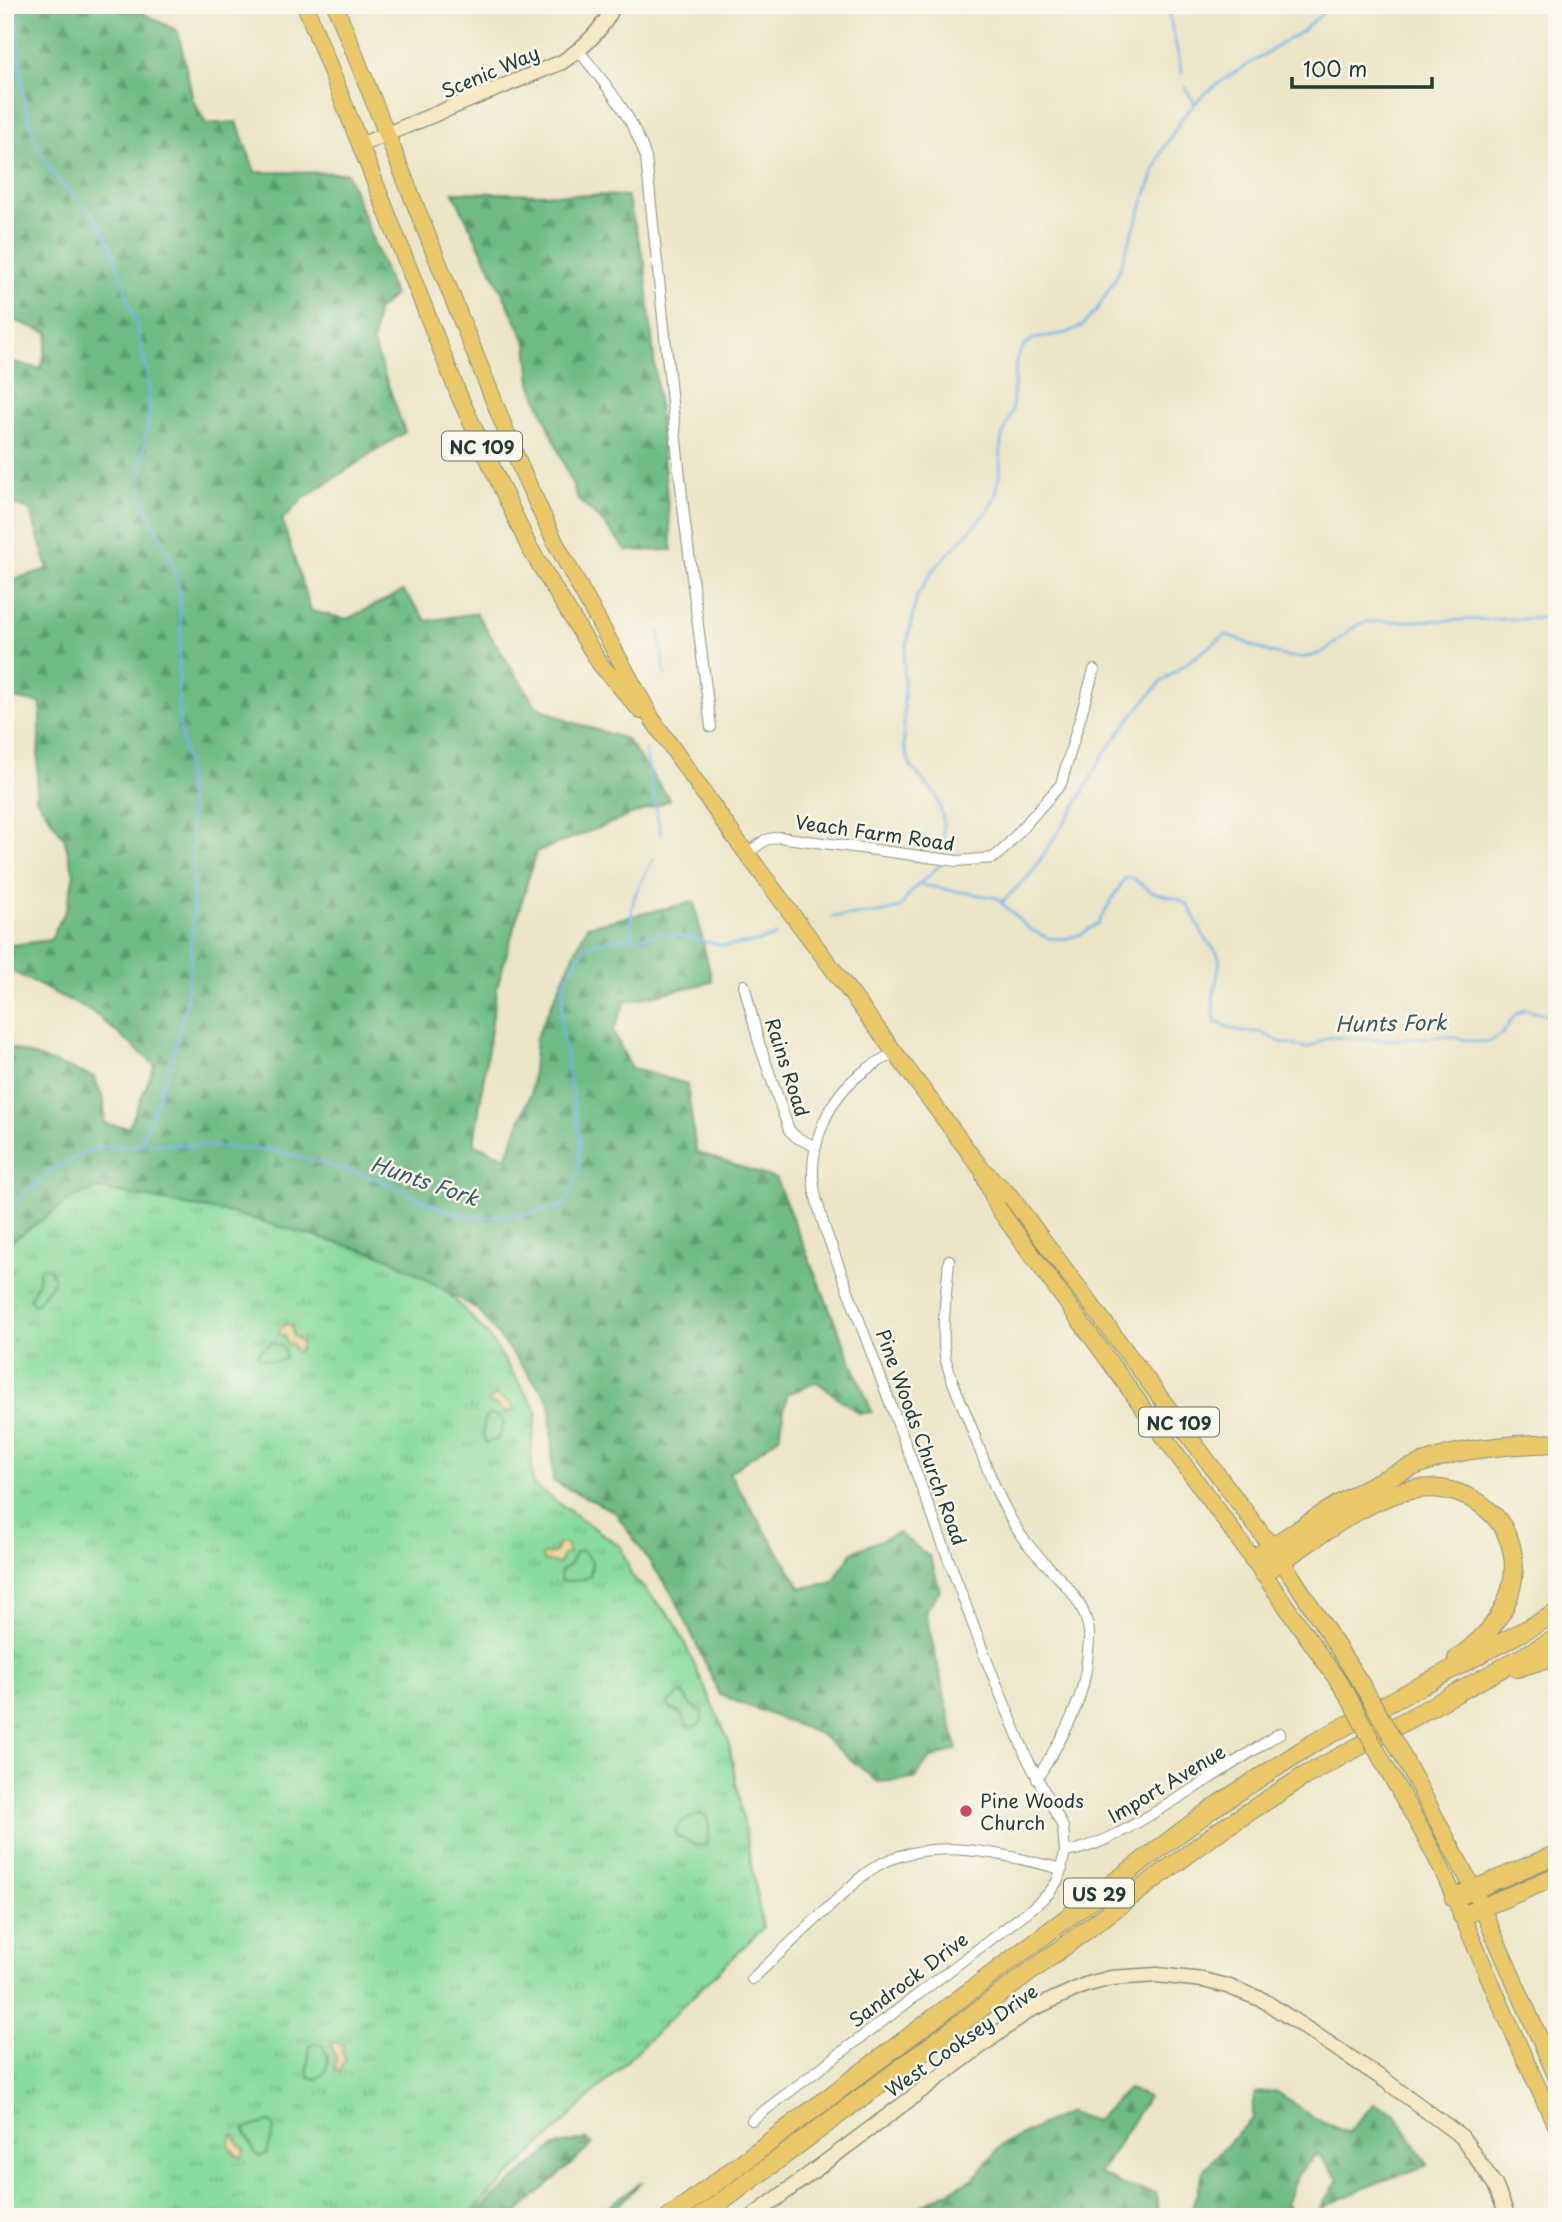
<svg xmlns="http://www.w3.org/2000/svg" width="1562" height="2222" font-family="'Playpen Sans',sans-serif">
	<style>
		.grass { fill: url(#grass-tufts); stroke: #548c68; stroke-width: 2 }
		.forest { fill: url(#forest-firs); stroke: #467c5c; stroke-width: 2 }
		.sand { fill: url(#sand-dots); stroke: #868c69; stroke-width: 2 }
		.garden { fill: #89dc9d; stroke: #548c68; stroke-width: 2 }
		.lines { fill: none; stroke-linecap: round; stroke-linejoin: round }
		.stream { stroke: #76b4e9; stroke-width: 2.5 }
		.street-casing { stroke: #86917d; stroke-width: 12 }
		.secondary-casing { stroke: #86917d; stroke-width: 17 }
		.primary-casing { stroke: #86917d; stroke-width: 18 }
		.highway-casing { stroke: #86917d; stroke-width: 20 }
		.street { stroke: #fff; stroke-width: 10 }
		.secondary { stroke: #f7e9c3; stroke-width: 14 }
		.primary { stroke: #eac769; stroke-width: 16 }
		.highway { stroke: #eac769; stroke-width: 18 }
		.primary-bridge-casing { stroke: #86917d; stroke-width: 18; stroke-linecap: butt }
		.primary-bridge { stroke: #eac769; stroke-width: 16 }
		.poi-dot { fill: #d1495b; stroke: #fbf7ec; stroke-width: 2.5 }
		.labels { text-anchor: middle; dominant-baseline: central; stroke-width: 5; stroke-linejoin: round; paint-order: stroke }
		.shield { fill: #fbf7ec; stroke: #61756b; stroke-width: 2 }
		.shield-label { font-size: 18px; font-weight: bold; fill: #1f3d34 }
		.street-label { font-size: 19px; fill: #1f3d34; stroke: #fbf7ec }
		.poi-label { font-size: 19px; fill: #1f3d34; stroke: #fbf7ec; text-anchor: start }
		.water-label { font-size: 21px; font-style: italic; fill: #355b61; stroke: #fbf7ec }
	</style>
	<defs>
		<pattern id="grass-tufts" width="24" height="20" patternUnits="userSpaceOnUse" patternTransform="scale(1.75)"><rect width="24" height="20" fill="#89dc9d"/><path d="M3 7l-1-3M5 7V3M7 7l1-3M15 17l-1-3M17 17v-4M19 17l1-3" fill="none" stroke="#6fb481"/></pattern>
		<pattern id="forest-firs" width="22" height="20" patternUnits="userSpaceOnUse" patternTransform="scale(1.75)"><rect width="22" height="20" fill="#6ebc84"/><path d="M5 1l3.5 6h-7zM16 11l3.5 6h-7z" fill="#5a9a6d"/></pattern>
		<pattern id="sand-dots" width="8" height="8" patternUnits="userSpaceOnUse" patternTransform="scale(1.75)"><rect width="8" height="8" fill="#eeda9e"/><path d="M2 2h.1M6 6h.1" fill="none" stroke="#ccbc89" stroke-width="1.8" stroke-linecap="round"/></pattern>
	</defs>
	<rect width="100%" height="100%" fill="#fbf7ec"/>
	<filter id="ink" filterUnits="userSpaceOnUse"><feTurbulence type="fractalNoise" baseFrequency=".0143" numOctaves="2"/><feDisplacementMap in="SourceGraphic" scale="14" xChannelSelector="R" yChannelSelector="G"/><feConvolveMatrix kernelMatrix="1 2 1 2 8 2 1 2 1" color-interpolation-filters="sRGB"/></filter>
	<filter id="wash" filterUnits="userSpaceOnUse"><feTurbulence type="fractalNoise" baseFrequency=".00686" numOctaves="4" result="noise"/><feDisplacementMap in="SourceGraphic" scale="28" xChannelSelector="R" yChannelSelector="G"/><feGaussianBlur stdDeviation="1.57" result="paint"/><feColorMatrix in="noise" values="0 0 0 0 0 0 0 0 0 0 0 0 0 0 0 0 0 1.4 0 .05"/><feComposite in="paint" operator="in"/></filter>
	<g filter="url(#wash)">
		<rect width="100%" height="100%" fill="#ece5c6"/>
		<!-- grass -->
		<path class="grass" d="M84 1181 195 1197 422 1265 488 1335 537 1411 531 1451 533 1485 621 1547 631 1575 674 1620 728 1739 763 1928 467 2217H5V1237Z"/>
		<!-- forest -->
		<path class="forest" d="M5 5H143L144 14 178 31 193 100 206 124 237 122 255 172 347 173 394 295 377 311 373 343 405 432 305 497 282 520 311 611 347 619 403 591 427 621 476 613 536 706 568 721 626 739 670 800 536 852 497 987 474 1144 506 1157 531 1093 536 1038 587 926 694 902 712 982 625 1002 613 1032 631 1068 687 1084 696 1152 776 1179 872 1412 860 1414 817 1382 787 1394 779 1437 729 1473 801 1588 833 1582 852 1552 898 1533 930 1557 940 1590 925 1611 957 1749 929 1759 915 1779 878 1782 820 1734 720 1695 675 1598 615 1512 553 1481 550 1401 477 1309 387 1257 235 1214 99 1189 74 1197 5 1246V1046L94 1077 104 1101V1124L129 1127 155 1065 94 1013 5 968V946L50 940 67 908 74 874 64 838 36 798 41 703 5 697 6 582 48 569 30 510 5 502V360L41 369 49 333 5 317Z
			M453 192 627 196 645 264 672 550 627 551 599 518 579 501 531 383 527 343Z
			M1128 2089 1148 2097 1099 2174 1125 2186 1156 2193 1158 2217H900L974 2178 1001 2145 1068 2112 1095 2121Z
			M1276 2091 1313 2117 1348 2133 1374 2104 1394 2112 1428 2165 1376 2183 1321 2208 1339 2179 1317 2153 1298 2174 1286 2204 1297 2217H1189L1205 2168 1252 2119 1255 2093Z
			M587 2139 593 2144 512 2217H470L555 2146Z
			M643 2181 606 2217H593Z"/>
		<!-- sand -->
		<path class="sand" d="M287 1324 292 1325 293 1336 301 1342V1349L298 1352 295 1351 292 1344H287L285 1337 278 1333 281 1328Z
			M496 1395 513 1405 511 1411 505 1413 499 1406 488 1403 489 1400Z
			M559 1544H566L569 1553 563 1555 559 1564 543 1561 542 1555 554 1553Z
			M334 2042 344 2045 342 2052 345 2060 340 2071 335 2070 336 2058 331 2045Z
			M232 2135 236 2136 238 2144 244 2149V2154L241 2157 236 2155 228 2145Z"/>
		<!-- garden -->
		<path class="garden" d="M42 1267 51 1270 54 1281 37 1303 34 1305 30 1298 37 1285 39 1271Z
			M273 1342 284 1348 285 1358C278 1364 264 1360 257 1356L259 1351Z
			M491 1414 502 1418 504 1424 498 1439 486 1443 483 1434 484 1420Z
			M583 1550 592 1563 590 1576 584 1579 563 1582 560 1580 561 1571 569 1565 576 1552Z
			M680 1693 684 1694 690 1704 702 1712V1721L696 1727 688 1726 681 1714 668 1707V1703Z
			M701 1814 707 1817C709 1827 711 1837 705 1845H696L676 1836C673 1821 690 1819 701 1814Z
			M315 2043 323 2046 328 2060 325 2073 316 2079 309 2077 307 2069 310 2047Z
			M269 2122 272 2123 274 2129 267 2153 260 2157 255 2153 244 2129Z"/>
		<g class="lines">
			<!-- stream -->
			<path class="stream" d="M17 5C20 63 19 129 56 177 68 193 86 204 97 220 105 232 113 250 117 263 129 301 146 352 149 391 153 425 137 457 142 491 147 522 171 548 177 580 185 623 177 667 179 710 180 728 184 746 186 764 193 838 197 916 188 990 181 1044 159 1093 141 1144
				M1167 5 1182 73
				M1185 87 1195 104
				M659 631 665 675
				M645 750 661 834
				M943 853V817L936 795 911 767 904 746V658L917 596 933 570 988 511 996 495 1000 471 1001 440 1012 412 1016 361 1024 346 1033 339 1066 333 1082 326 1096 311 1116 278 1161 153 1183 117 1203 95 1220 82 1302 31 1332 5
				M921 885 997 898 1029 929 1048 938 1063 939 1082 934 1098 923 1124 879 1132 878 1152 892 1179 899 1189 906 1203 935 1218 954 1220 961 1213 1000 1215 1022 1242 1032H1260L1280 1042 1307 1048 1329 1037 1389 1040 1444 1036 1478 1042 1491 1041 1502 1034 1515 1015 1524 1009 1550 1016 1557 1022
				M1001 903 1030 875 1076 805 1103 755 1135 712 1162 681 1225 635C1235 636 1242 641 1251 645 1271 654 1299 663 1320 653 1338 645 1346 628 1365 622L1557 618
				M832 917 879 913 900 908 910 893 941 864
				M632 938V908L636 892 654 858
				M5 1210 53 1168 98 1147 164 1144 274 1150 381 1180 447 1211 470 1217 519 1216 560 1207 568 1198 577 1177 579 1160 580 1138 561 1027 564 982 577 958 589 945 611 939 636 938 666 933 725 946 757 942 775 936"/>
		</g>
	</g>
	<g filter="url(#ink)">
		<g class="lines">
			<!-- street casing -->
			<g class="street-casing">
				<path id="street" d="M579 51C606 85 633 116 646 158L684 515 711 727
					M747 854 765 840 779 837 957 861 993 858 1003 850 1061 784 1094 670
					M744 985 759 1043 789 1130 796 1137 816 1147
					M949 1260C947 1291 941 1325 945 1356 949 1376 959 1397 967 1416 982 1455 998 1502 1022 1537 1043 1566 1080 1589 1088 1626 1090 1634 1089 1644 1088 1652 1085 1703 1063 1736 1037 1779
					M1065 1852C1099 1847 1128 1828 1157 1811 1199 1786 1240 1759 1280 1733
					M752 1979 860 1878C915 1830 998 1853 1062 1869
					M752 2120 1031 1909 1049 1893 1058 1880 1065 1852 1063 1827 1026 1756 984 1654 825 1229C821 1215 816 1201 814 1187 808 1145 829 1096 863 1072 873 1064 885 1058 896 1052"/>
			</g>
			<!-- secondary casing -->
			<g class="secondary-casing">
				<path id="secondary" d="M360 145 562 62C585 47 603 30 614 5
					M752 2217 1028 2011 1085 1985 1111 1978 1157 1975 1203 1980 1227 1986 1263 2000 1386 2081 1462 2137 1495 2185 1508 2217"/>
			</g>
			<!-- primary casing -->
			<g class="primary-casing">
				<path id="primary" d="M305 5 460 398 529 547 600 664 641 711
					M335 5 522 471 555 542 652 719 733 835 980 1167 1011 1197 1282 1561 1364 1688
					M984 1176 998 1208 1263 1573 1347 1694
					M1401 1753 1474 1890 1557 2078
					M1384 1764C1408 1806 1433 1848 1452 1892 1486 1971 1519 2050 1557 2127"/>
			</g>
			<!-- highway casing -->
			<g class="highway-casing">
				<path id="highway" d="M1253 1559C1320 1517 1386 1466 1466 1451 1495 1446 1527 1444 1557 1443
					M1263 1573C1302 1549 1366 1497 1410 1490 1479 1478 1535 1535 1506 1603 1497 1625 1476 1645 1457 1659
					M1517 1668 1536 1662 1557 1658
					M1454 1898 1557 1854
					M1462 1916 1557 1876
					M670 2217 1213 1808 1312 1744 1557 1613
					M701 2217 1219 1831 1303 1777 1557 1638"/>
			</g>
			<!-- street -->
			<use href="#street" class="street"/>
			<!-- secondary -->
			<use href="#secondary" class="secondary"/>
			<!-- primary -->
			<use href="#primary" class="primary"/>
			<!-- highway -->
			<use href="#highway" class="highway"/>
			<!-- primary-bridge casing -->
			<g class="primary-bridge-casing">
				<path id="primary-bridge" d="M1364 1688 1401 1753
					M1347 1694 1384 1764"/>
			</g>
			<!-- primary-bridge -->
			<use href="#primary-bridge" class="primary-bridge"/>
		</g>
	</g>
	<!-- markers -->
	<circle class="poi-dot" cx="966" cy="1811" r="7"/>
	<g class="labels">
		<!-- shield labels -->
		<g class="shield">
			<rect x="442" y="431.5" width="80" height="29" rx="5"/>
			<rect x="1139" y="1407.5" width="80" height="29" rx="5"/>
			<rect x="1064" y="1878.5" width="70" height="29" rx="5"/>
		</g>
		<g class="shield-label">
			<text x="482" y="446">NC 109</text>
			<text x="1179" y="1422">NC 109</text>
			<text x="1099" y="1893">US 29</text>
		</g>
		<!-- street labels -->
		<g class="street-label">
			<text transform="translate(490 71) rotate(-23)">Scenic Way</text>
			<text transform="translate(875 832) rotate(8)">Veach Farm Road</text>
			<text transform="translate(788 1067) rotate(72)">Rains Road</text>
			<text transform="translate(922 1437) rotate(70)">Pine Woods Church Road</text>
			<text transform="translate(1166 1783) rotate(-31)">Import Avenue</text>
			<text transform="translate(908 1979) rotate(-37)">Sandrock Drive</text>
			<text transform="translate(961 2040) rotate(-35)">West Cooksey Drive</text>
		</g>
		<!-- poi labels -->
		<g class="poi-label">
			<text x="980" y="1800">Pine Woods<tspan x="980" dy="22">Church</tspan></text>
		</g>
		<!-- water labels -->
		<g class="water-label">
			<text transform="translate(1391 1022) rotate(-1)">Hunts Fork</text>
			<text transform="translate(425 1180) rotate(19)">Hunts Fork</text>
		</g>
	</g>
	<!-- margin -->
	<rect width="1562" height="2222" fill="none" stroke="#fbf7ec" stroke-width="28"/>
	<!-- scale -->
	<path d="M1292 77v10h140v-10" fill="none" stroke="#1f3d34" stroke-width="3.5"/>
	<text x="1303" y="77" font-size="21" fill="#1f3d34" stroke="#fbf7ec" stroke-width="5" paint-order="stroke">100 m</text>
</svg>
